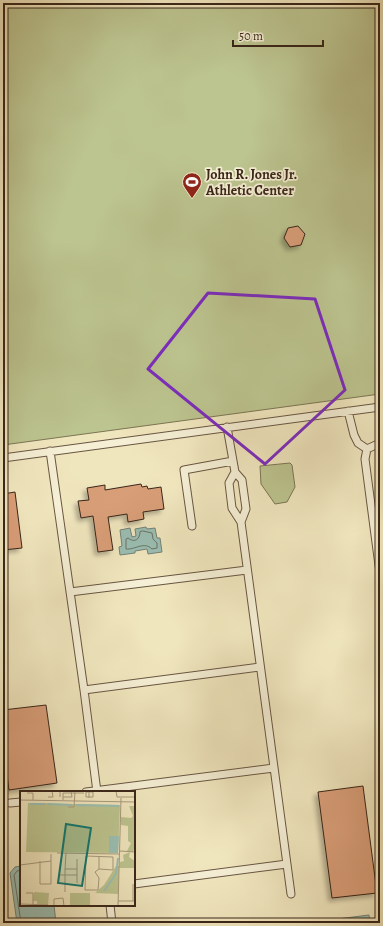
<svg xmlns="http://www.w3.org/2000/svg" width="383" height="926" font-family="Alegreya,serif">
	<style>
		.green { fill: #bcc48f; stroke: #7b7554 }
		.water { fill: #9abfb4; stroke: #748276 }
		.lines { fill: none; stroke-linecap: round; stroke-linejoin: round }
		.shore { stroke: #6a7266; stroke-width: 1 }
		.building { fill: #d89e78; stroke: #3a2619; filter: url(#shadow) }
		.service-casing { stroke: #685642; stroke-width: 9 }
		.service { stroke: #f5efd5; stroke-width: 7 }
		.marked { fill: none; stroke: #7b2cbf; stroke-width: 3; stroke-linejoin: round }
		.labels { text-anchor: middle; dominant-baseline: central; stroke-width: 3.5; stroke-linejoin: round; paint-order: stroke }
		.poi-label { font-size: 14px; font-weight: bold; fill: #3a2619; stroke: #f5efd5; text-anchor: start }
		.inset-river { fill: none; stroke: #9abfb4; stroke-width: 2 }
		.inset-road { fill: none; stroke: #a7997c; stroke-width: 1 }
		.view { fill: #0f766e; fill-opacity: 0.15; stroke: #0f766e; stroke-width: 2 }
		.inset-edge { fill: none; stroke: #3a2619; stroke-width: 2 }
	</style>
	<defs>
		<filter id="shadow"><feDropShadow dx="-3.5" dy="3.5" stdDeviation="2" flood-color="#0004"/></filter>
	</defs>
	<rect width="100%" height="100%" fill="#f0e6be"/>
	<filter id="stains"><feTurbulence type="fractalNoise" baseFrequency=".005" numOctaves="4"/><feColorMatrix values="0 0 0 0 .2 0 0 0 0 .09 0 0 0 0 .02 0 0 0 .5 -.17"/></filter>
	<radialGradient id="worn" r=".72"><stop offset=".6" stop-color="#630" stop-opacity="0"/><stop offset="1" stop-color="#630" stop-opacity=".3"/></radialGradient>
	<!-- green -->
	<path class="green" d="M3 3H380V394L3 445Z
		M290 463 292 465 295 487 287 502 275 504 261 484 260 466Z"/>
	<!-- water -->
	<path class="water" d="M146 527 147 529 155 528 157 538H160L162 552 148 554 147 549 135 551V553L120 555 119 547 122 546 120 530 130 528 132 537 136 536 135 529Z
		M21 866V905H54L56 923H17L10 873 15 867Z
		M369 915 370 923H306Z
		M264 919 276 923H243Z"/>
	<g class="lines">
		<!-- shore -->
		<path class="shore" d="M143 531 152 533 153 539 157 543V548L152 549C144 541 135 550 126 549V539L128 538C134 543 140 540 140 532Z
			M21 923 14 875 17 871 21 870"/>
	</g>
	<!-- building -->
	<path class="building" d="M298 226 305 234 301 245 290 247 284 238 288 228Z
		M141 484 142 487 147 486 148 489 161 487 164 509 143 512 144 519 128 522 127 514 108 517 113 550 98 552 93 516 81 518 78 501 89 500 87 488 105 485V490Z
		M15 492 22 548 3 550V494Z
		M46 705 57 783 9 790 3 745V710Z
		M363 786 377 893 332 898 318 792Z"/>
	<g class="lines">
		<!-- service casing -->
		<g class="service-casing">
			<path id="service" d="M348 411 354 435 358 443 367 449
				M227 427 235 472 242 480 246 509 241 522 232 508 229 483 235 472
				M380 443 367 449 365 459 380 573
				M50 451 84 690
				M3 458 380 407
				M241 522 291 894
				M192 526 184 470 233 461
				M70 592 247 570
				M86 792 274 768
				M97 792 84 690 260 667
				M10 803 21 802
				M134 884 287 864
				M110 905 112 923"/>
		</g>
		<!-- service -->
		<use href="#service" class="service"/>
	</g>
	<!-- marked area -->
	<path class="marked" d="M208 293 315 299 345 390 265 464 148 369Z"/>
	<!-- icons -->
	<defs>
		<g id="stadium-pin" transform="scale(1)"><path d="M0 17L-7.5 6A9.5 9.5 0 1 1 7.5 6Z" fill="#8f2418" stroke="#f5efd5"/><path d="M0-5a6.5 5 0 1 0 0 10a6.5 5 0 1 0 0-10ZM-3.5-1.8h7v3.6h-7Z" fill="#fff"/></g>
	</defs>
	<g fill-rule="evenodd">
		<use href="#stadium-pin" x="192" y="182"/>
	</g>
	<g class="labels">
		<!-- poi labels -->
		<g class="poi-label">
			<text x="206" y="174">John R. Jones Jr.<tspan x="206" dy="16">Athletic Center</tspan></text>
		</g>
	</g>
	<!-- overview -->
	<g transform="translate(20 791)">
		<rect width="115" height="115" fill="#f0e6be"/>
		<path d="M8 12 100 14 98 62 6 61ZM109 15H115V56L113 61 107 60 111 52 108 50V35L101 34V26L111 27 113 25ZM110 61 109 66 115 70V77H99L100 71 104 70 103 64ZM96 75H99L98 103 75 102 84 94ZM14 101 29 102 28 115 17 113V110H13ZM50 102H70V115L50 114Z" fill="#bcc48f"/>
		<path d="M89 45H99L98 62H89Z" fill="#9abfb4"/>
		<path class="inset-river" d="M10 13H26M27 13 52 14M56 14 99 15M84 100 96 83 98 67"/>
		<path class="inset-road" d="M96 0 97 6H115M7 2H13V9M28 6H33L32 0H40V6M43 6H52L51 0M69 7V1H73V6H66V1H69M0 9 115 11M43 9V2H64M48 16H54L55 0M100 60 115 61M37 62 99 63M66 65 93 66V79L79 78 75 81 79 87 78 99H65ZM20 70V93H31V63M0 74 31 70M45 78 46 62M79 78V65M40 84H57M57 92V68M113 93V110M45 101V78H57M6 102H13V114M98 110H115M0 113 28 114M34 115V108L43 107 44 115M98 115 101 7"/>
		<path class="view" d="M46 33 71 37 62 95 38 92Z"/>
		<rect width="115" height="115" class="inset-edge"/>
	</g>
	<!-- margin -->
	<rect width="383" height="926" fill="none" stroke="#f0e6be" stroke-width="16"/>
	<rect x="4" y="4" width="375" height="918" fill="none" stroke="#3a2619" stroke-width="2"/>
	<rect x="8" y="8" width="367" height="910" fill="none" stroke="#3a2619"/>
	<!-- scale -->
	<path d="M233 40v6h90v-6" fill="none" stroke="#3a2619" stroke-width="2"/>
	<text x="239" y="40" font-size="12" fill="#3a2619" stroke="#f5efd5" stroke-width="3" paint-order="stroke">50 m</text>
	<rect width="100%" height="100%" filter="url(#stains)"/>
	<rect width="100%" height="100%" fill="url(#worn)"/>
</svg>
